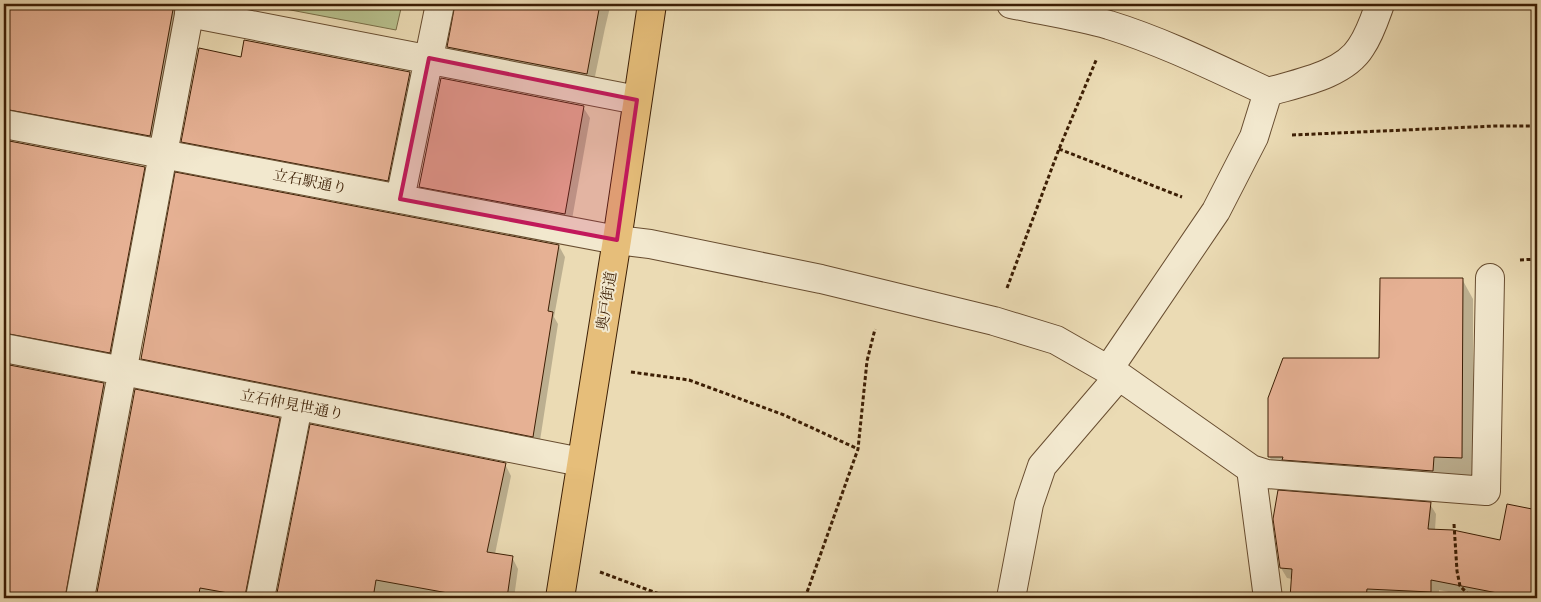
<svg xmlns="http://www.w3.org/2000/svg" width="1541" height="602" font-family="'Libre Bodoni','Noto Serif JP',serif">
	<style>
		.green { fill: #b7c08d; stroke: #7a6f48 }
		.shadow { fill: #0003 }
		.building { fill: #e6b194; stroke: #3c1e04 }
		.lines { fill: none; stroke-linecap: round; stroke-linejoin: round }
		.minor-casing { stroke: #684d30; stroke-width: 30 }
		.major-casing { stroke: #3c1e04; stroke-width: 30 }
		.path { stroke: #3c1e04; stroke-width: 3; stroke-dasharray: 4 2.5; stroke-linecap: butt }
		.minor { stroke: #f2e8ce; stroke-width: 28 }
		.major { stroke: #e6be7a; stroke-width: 28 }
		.marked { fill: #c2185b; fill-opacity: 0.2; stroke: #c2185b; stroke-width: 4; stroke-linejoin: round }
		.labels { text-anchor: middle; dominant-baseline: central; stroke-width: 4; stroke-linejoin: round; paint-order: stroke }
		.street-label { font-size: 15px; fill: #3c1e04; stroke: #f2e8ce }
	</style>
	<rect width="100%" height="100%" fill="#ebdbb4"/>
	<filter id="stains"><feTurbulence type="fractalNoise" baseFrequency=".004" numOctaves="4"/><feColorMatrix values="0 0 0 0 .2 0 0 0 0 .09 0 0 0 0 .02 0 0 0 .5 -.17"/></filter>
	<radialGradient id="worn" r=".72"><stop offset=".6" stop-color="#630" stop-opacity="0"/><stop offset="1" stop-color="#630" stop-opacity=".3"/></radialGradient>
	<!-- green -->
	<path class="green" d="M259 4H402L396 30Z"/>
	<!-- shadow -->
	<path class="shadow" d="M4 4H183L157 147 4 122Z
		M456 4H608L610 7 605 28 593 86 456 60 448 47Z
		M242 58 409 73 417 86 395 193 190 154 182 141Z
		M583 107 590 118 571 225 426 198 420 186Z
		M4 141 144 168 151 179 116 364 4 346Z
		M559 246 565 257 554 317 558 324 539 447 148 369 142 358Z
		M1462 279 1473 299V476H1280L1269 456 1380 360Z
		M4 365 103 384 110 396 72 598H4Z
		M136 391 279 419 286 431 252 598H97Z
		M311 426 505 464 511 476 495 554 512 557 518 569 514 598H277Z
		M1430 504 1436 514 1435 530 1501 541 1508 506 1537 511V598H1478L1439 590V598H1291L1292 579 1287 578 1281 568Z"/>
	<!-- building -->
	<path class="building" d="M4 4H174L150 136 4 109Z
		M455 4H600L587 74 447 47Z
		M244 40 410 72 388 181 181 142 199 48 241 57Z
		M441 78 584 106 565 214 419 187Z
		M4 140 145 167 110 353 4 333Z
		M175 172 559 245 548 311 553 312 533 437 141 359Z
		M1380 278H1463L1462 458 1434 457 1433 471 1282 460 1283 457H1268V398L1283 358H1379Z
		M4 364 104 383 65 598H4Z
		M135 389 280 418 245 596 200 588 198 598H96Z
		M310 424 506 463 487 552 513 556 507 598H486L448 593 376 580 373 598H276Z
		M1278 490 1431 502 1428 529 1453 530 1500 540 1507 504 1537 510V598H1523L1431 580V592L1367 589 1366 598H1290L1292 569 1280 568 1273 519Z"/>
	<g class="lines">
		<!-- minor casing -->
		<g class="minor-casing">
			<path id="minor" d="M1011 4C1044 11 1077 16 1109 25 1164 42 1216 68 1268 92
				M189 13 637 100
				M4 124 617 240 650 244 821 279 994 321 1056 340 1119 376 1251 469 1267 474 1486 491 1490 278
				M400 199 440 4
				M4 348 123 371 581 462
				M1108 370 1216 211 1254 137 1268 92C1298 83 1344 75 1361 47 1370 34 1375 18 1380 4
				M1251 469 1268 598
				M80 598 191 4
				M260 598 298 406
				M1011 598 1029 504 1042 466 1119 376"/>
		</g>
		<!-- major casing -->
		<g class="major-casing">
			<path id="major" d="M560 598 617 240 652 4"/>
		</g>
		<!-- path -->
		<path class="path" d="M1292 135 1495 126H1537
			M1059 149 1182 197
			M1520 260 1537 259
			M1007 288 1059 149 1097 58
			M631 372 689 380 784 415 858 449
			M1454 524 1457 571 1460 586 1472 598
			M600 572 670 598
			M805 598 858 449 867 361 875 329"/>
		<!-- minor -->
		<use href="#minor" class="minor"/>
		<!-- major -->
		<use href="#major" class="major"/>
	</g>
	<!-- marked area -->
	<path class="marked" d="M429 58 637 100 617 240 400 199Z"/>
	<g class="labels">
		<!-- street labels -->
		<g class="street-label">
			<text transform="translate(310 182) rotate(11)">立石駅通り</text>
			<text transform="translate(607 301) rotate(-81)">奥戸街道</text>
			<text transform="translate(292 405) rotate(11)">立石仲見世通り</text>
		</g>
	</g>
	<!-- margin -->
	<rect width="1541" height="602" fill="none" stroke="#ebdbb4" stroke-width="20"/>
	<rect x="5" y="5" width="1531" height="592" fill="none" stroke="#3c1e04" stroke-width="2.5"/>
	<rect x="10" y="10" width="1521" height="582" fill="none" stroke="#3c1e04"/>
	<rect width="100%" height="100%" filter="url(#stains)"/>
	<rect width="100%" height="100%" fill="url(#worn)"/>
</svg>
